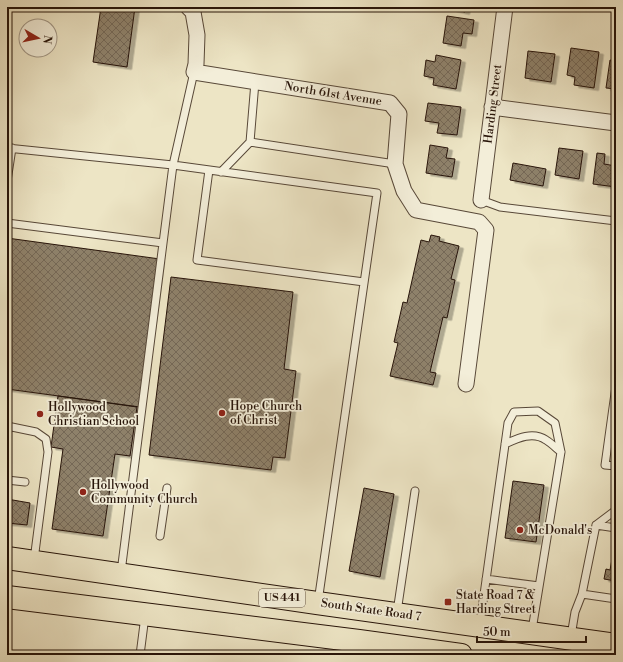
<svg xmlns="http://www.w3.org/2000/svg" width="623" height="662" font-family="'Libre Bodoni',serif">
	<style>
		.building { fill: url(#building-cross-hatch); stroke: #271409; filter: url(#shadow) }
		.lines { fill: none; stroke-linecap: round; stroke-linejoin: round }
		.lane-casing { stroke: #584838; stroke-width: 9 }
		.street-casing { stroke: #584838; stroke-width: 17 }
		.primary-casing { stroke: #271409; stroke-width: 24 }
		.lane { stroke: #f3eed9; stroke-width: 7 }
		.street { stroke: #f3eed9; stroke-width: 15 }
		.primary { stroke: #ede5c5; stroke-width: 22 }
		.poi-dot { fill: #8f2418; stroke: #f3eed9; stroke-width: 1.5 }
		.labels { text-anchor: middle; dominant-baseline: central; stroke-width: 3.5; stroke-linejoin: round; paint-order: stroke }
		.shield { fill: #f3eed9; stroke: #645547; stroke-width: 1 }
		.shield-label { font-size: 11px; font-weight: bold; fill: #271409 }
		.street-label { font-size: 12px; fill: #271409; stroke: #f3eed9 }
		.poi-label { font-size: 12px; fill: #271409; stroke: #f3eed9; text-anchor: start }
	</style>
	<defs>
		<pattern id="building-cross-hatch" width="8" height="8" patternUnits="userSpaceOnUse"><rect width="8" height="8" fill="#8e816b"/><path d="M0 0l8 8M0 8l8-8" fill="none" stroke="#746856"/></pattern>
		<filter id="shadow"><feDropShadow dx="4.5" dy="2.5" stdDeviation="0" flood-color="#0004"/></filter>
	</defs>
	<rect width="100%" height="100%" fill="#ede5c5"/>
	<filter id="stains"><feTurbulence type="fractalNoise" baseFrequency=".005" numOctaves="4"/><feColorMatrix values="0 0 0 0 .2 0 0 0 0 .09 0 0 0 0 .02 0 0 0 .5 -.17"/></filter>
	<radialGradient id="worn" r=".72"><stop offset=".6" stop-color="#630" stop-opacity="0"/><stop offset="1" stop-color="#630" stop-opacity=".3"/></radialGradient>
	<!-- building -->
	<path class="building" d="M101 7H135L127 67 93 62Z
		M453 7H466L465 12 452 9Z
		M447 16 474 20 472 34 463 33 461 46 443 43Z
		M571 48 599 52 594 88 574 85 575 77 567 75Z
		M528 51 555 54 551 82 525 78Z
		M436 55 461 60 456 89 433 85 434 78 424 76 426 60 435 62Z
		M610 60 616 61V89L606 88Z
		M428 103 461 107 457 135 437 133 439 123 425 121Z
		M430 145 448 148 446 158 455 159 452 177 426 173Z
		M559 148 583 151 579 179 555 175Z
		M597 153 605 154 604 164 616 166V187L593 184Z
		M513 163 546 169 543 186 510 180Z
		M431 235 440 237 439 241 459 246 451 279 455 280 447 318 443 317 430 372 436 373 433 385 390 376 398 343 394 342 403 302 407 303 421 240 429 242Z
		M7 238 160 259 140 407 7 389Z
		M171 277 293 292 284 369 296 371 285 458 273 457 271 470 149 455Z
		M58 396 137 407 130 456 115 454 103 536 52 529 63 449 51 447Z
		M513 481 544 485 536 542 505 538Z
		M364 488 394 494 380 577 349 571Z
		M7 499 30 503 27 525 7 523Z
		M616 537V581L604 579 606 569 610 570Z"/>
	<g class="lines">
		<!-- lane casing -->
		<g class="lane-casing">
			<path id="lane" d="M250 142 255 82
				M7 148 173 165 377 193 318 602
				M209 170 197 260 364 282
				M221 172 250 142 395 164
				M7 181 12 148
				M481 200 500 207 616 221
				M7 223 163 243
				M616 386 605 465 616 466
				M7 426 36 432 46 439 48 452 34 560
				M505 444C518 438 533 431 546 440 551 443 556 448 561 452
				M7 480 25 482
				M596 525 616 510
				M160 536 167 488
				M121 572 173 165 194 72
				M486 579 539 586
				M582 594 616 599
				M397 612 415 491
				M480 623 508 423 514 412 538 411 555 423 561 452 532 630
				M571 636 575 612 582 594 596 525 616 528
				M140 655 145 616"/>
		</g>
		<!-- street casing -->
		<g class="street-casing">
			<path id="street" d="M188 7 193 12 197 35 196 64 194 72 390 103 399 114 395 164 404 191 416 210 479 222 486 230 466 384
				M492 107 616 123
				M481 200 505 7"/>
		</g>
		<!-- primary casing -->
		<g class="primary-casing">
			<path id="primary" d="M7 558 317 603 616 645
				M7 597 359 641 461 655"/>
		</g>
		<!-- lane -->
		<use href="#lane" class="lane"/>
		<!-- street -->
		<use href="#street" class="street"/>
		<!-- primary -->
		<use href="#primary" class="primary"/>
	</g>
	<!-- markers -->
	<g class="poi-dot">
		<circle cx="222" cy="413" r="4"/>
		<circle cx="40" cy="414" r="4"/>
		<circle cx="83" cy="492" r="4"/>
		<circle cx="520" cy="530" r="4"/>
		<rect x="444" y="598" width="8" height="8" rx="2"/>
	</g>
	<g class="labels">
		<!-- shield labels -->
		<rect class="shield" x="259" y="589" width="46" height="18" rx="3"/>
		<g class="shield-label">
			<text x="282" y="598">US 441</text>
		</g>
		<!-- street labels -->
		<g class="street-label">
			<text transform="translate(333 94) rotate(9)">North 61st Avenue</text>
			<text transform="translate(493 104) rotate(-83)">Harding Street</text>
			<text transform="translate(371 610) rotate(8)">South State Road 7</text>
		</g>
		<!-- poi labels -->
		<g class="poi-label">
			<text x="230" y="406">Hope Church<tspan x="230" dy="14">of Christ</tspan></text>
			<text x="48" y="407">Hollywood<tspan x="48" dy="14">Christian School</tspan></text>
			<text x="91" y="485">Hollywood<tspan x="91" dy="14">Community Church</tspan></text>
			<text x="528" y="530">McDonald's</text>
			<text x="456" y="595">State Road 7 &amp;<tspan x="456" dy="14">Harding Street</tspan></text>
		</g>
	</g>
	<!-- margin -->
	<rect width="623" height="662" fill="none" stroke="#ede5c5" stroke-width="24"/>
	<rect x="8" y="8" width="607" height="646" fill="none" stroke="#271409" stroke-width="2"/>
	<rect x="12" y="12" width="599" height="638" fill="none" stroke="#271409"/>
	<!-- north arrow -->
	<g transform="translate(38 38) rotate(99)"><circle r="19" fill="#f3eed9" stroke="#a19786"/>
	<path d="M0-3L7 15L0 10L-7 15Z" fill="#8f2418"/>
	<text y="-6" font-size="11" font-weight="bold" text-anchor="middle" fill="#271409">N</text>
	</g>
	<!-- scale -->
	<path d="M477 636v6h109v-6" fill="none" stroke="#271409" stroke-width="2"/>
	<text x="483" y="636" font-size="12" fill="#271409" stroke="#f3eed9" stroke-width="3" paint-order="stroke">50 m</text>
	<rect width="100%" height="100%" filter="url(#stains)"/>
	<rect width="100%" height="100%" fill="url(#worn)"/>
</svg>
